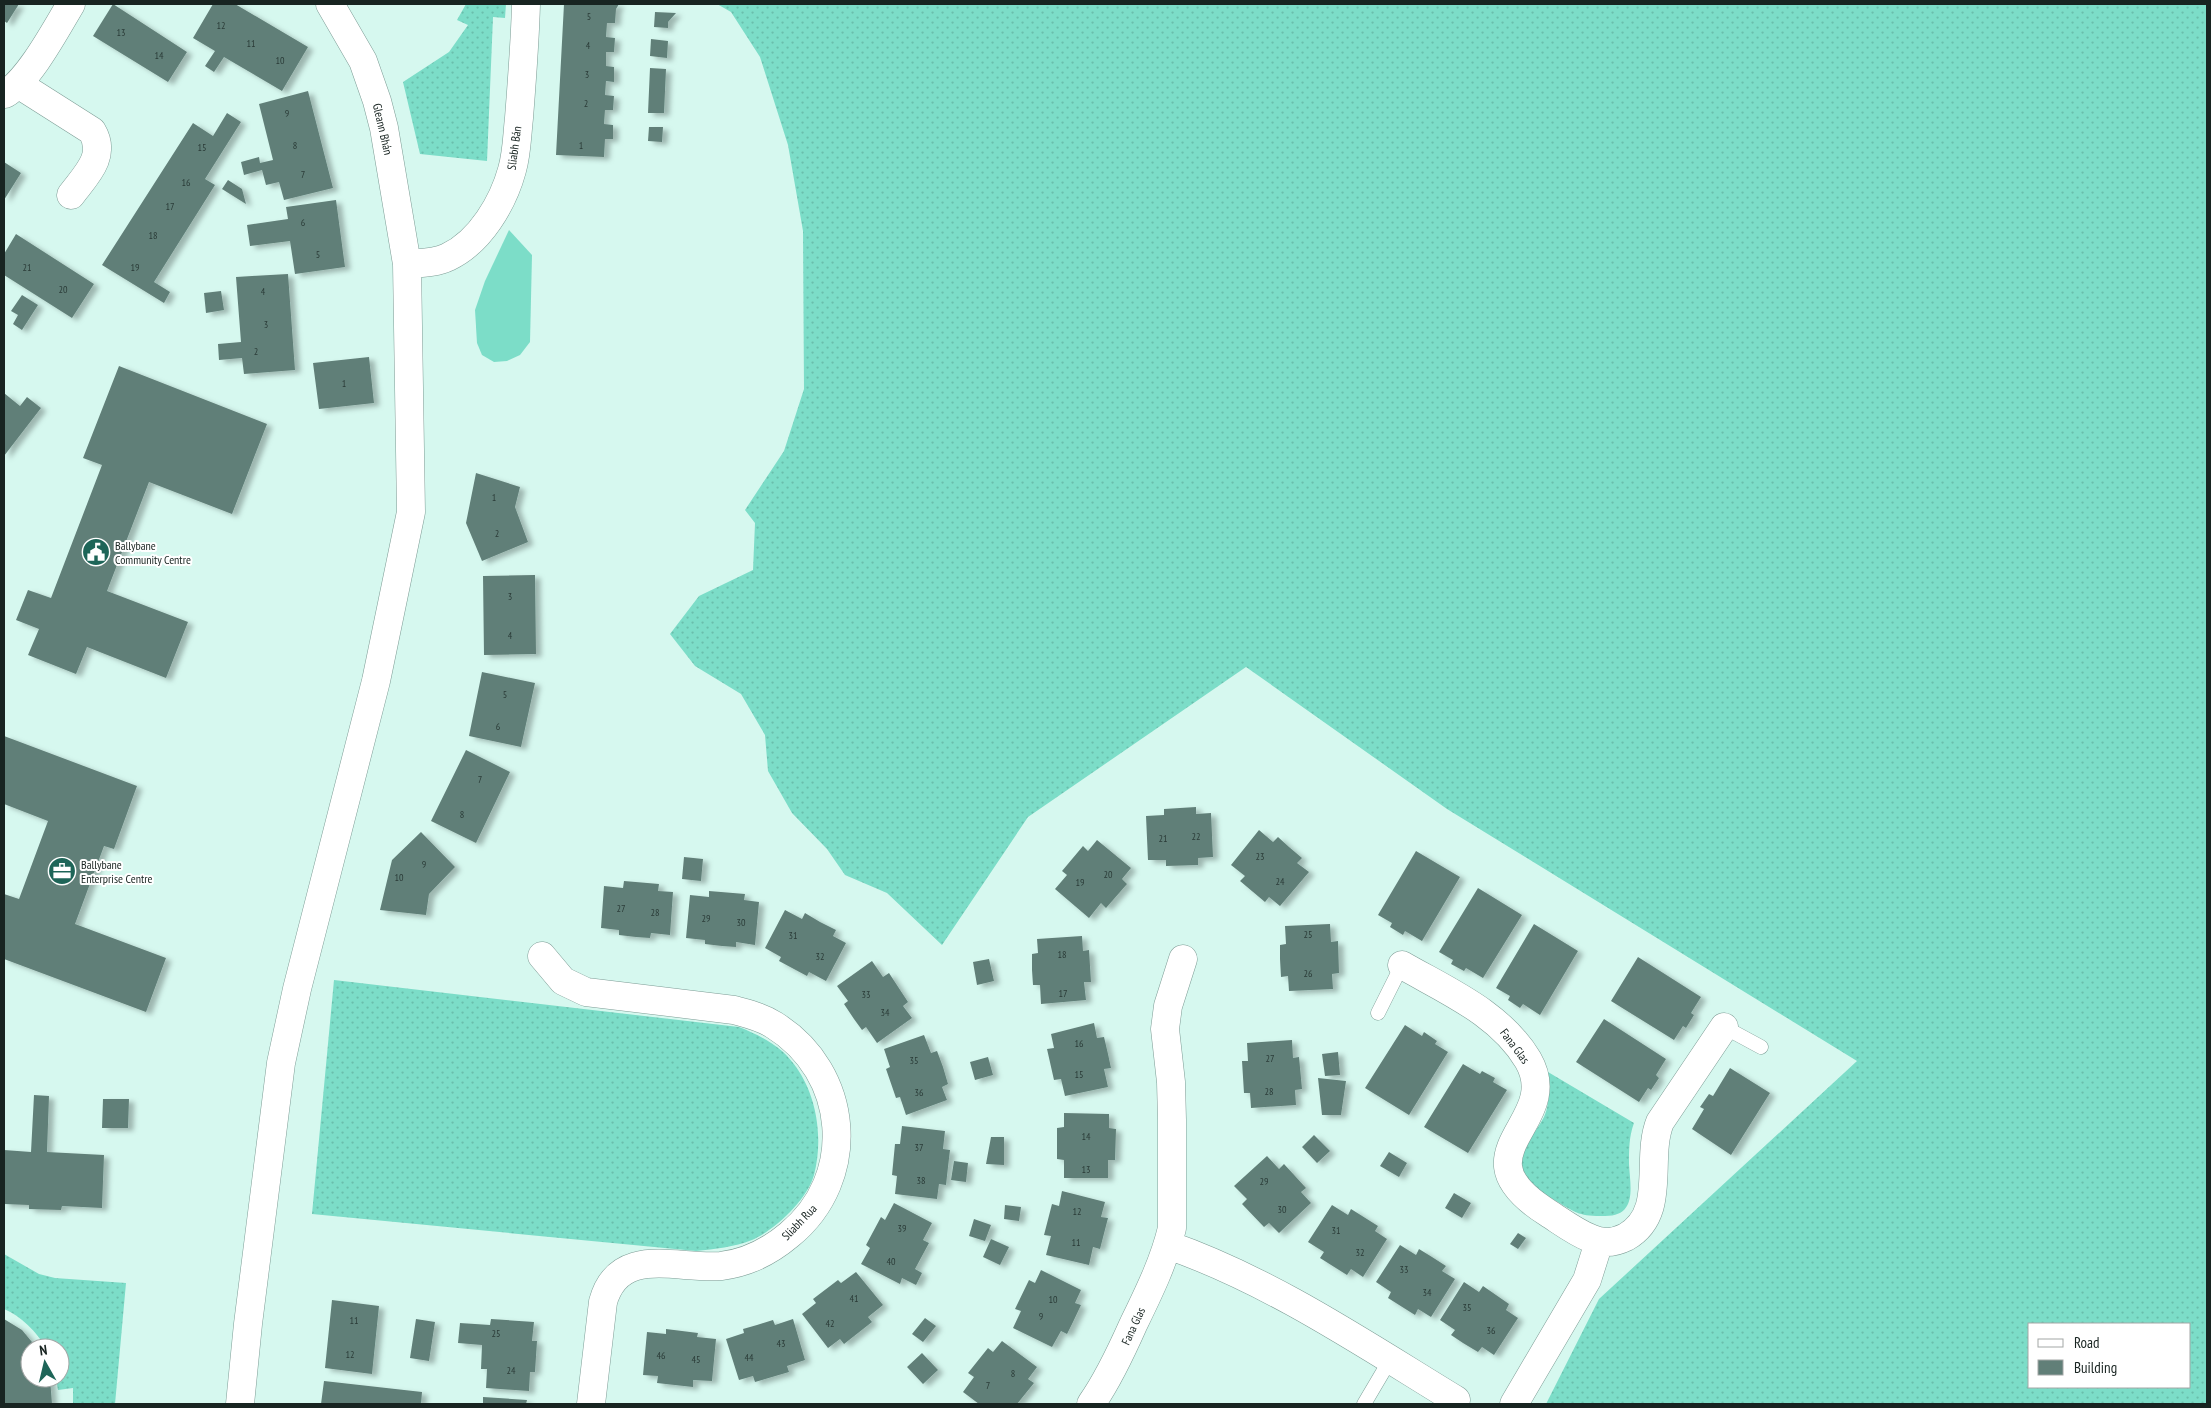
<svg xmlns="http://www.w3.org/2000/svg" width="2211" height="1408" font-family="'PT Sans Narrow',sans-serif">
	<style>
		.grass { fill: url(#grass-dots); fill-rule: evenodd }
		.garden { fill: #7cddc8 }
		.building { fill: #617f78; filter: url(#shadow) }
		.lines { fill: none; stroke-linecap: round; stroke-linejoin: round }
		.lane-casing { stroke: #7d9c95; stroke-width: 15 }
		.street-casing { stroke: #7d9c95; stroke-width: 29 }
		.lane { stroke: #fff; stroke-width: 14 }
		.street { stroke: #fff; stroke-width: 28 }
		.labels { text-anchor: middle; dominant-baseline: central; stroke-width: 4; stroke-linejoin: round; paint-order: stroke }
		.number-label { font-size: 10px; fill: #2a3b37 }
		.street-label { font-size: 12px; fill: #182421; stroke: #fff }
		.poi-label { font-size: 12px; fill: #182421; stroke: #fff; text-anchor: start }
	</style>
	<defs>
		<pattern id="grass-dots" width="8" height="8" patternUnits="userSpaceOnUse" patternTransform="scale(1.25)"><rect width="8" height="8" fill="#7cddc8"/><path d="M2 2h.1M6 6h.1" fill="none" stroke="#6abeac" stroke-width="1.8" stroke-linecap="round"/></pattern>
		<filter id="shadow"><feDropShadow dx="5.5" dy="3" stdDeviation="2.5" flood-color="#0004"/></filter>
	</defs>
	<rect width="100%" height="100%" fill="#d6f8ef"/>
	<!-- grass -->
	<path class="grass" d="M466 4H506L505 18 493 17 487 161 420 154 403 82 449 52 468 25 457 20Z
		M717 4H2207V1404H1546L1599 1299 1857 1061 1447 809 1246 667 1028 817 942 945 887 893 845 875 827 849 792 813 768 771 765 735 741 694 695 666 670 634 699 596 753 570 755 523 745 510 784 451 804 389 803 231 788 145 760 57 731 12ZM2190 1324V1387H2030V1324Z
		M334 980 739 1027C754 1033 769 1040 782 1051 815 1081 825 1133 814 1175 807 1200 775 1230 752 1240 734 1247 715 1249 696 1251L312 1214Z
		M1548 1072 1634 1123C1629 1136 1629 1150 1629 1164 1630 1186 1638 1216 1605 1216 1579 1216 1578 1214 1556 1201 1541 1192 1523 1184 1522 1164 1521 1145 1536 1133 1544 1117 1550 1104 1549 1087 1548 1072Z
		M4 1254 39 1274 55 1278 126 1283 115 1404H73V1388L58 1390 56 1378H60V1348H46C37 1332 21 1316 4 1309Z"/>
	<!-- garden -->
	<path class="garden" d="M509 230 532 255 530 342 520 355 507 361 494 362 482 355 477 343 475 310 485 281Z"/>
	<!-- building -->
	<path class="building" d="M4 4H19L7 23 4 21Z
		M113 4 187 52 168 82 93 36Z
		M213 4H235L308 47 282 91 224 57 214 72 205 66 215 51 193 38Z
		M564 4H619L616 9 615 23H607L606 37 615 38 614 52H606V66L614 67V82L606 81 605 95 614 96 613 110H605L604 124 613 125V139H605L604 157 556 155Z
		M655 12 676 13 668 22V28L654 27Z
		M651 39 668 41 667 58 650 56Z
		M650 68 666 69 664 113H648Z
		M308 91 333 188 284 200 279 182 266 185 262 170 244 175 241 162 259 157 260 163 273 160 259 104Z
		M227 113 241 122 205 179 215 185 154 282 170 292 164 303 102 265 193 123 213 136Z
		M649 127H663L662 142 648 141Z
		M4 162 21 173 4 200Z
		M228 180 242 189 246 204 222 189Z
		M336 200 345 267 295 274 290 241 250 246 247 225 288 219 286 207Z
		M16 234 94 284 72 318 4 275V254Z
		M288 274 295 370 244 374 242 358 219 360 218 344 241 342 236 277Z
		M221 291 224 310 206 313 204 293Z
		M22 295 38 305 22 330 13 324 18 315 11 311Z
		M369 357 374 403 319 409 313 363Z
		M119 366 267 424 232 514 149 482 107 591 188 622 166 678 87 647 76 674 28 655 39 629 16 620 28 590 51 598 102 465 83 458Z
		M4 393 20 406 27 397 41 408 4 456Z
		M476 473 520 487 515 507 528 542 482 561 466 523Z
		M535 575 536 654 484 655 483 576Z
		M482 672 535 683 521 747 469 736Z
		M4 736 137 786 114 849 104 846 75 924 166 958 146 1012 4 959V894L19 899 48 821 4 804Z
		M466 750 510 772 476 843 431 821Z
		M1196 807V814L1211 813 1213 857 1198 858V865L1166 866V860H1148L1146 816 1164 815V809Z
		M1259 830 1273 842 1278 837 1289 847 1302 858 1297 863 1309 872 1280 906 1269 897 1265 902 1240 881 1245 876 1231 865Z
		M421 832 455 867 429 894 426 915 380 910 392 860Z
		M1097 840 1131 868 1122 879 1127 884 1106 908 1101 903 1089 918 1055 889 1067 875 1062 871 1083 846 1088 851Z
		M1416 851 1460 877 1422 941 1405 931 1403 935 1390 927 1392 923 1378 915Z
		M684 857 703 859 701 881 682 879Z
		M624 881 659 884 658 891 673 892 670 935 651 933 650 938 636 937 619 935V930L601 928 604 886 623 888Z
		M1478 888 1522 915 1483 978 1466 968 1464 971 1451 964 1453 960 1439 952Z
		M709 891 745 894 744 900 759 902 755 945 736 942V947L722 946 705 944V940L686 938 690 895 709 897Z
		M785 910 802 919 805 913 820 922 836 930 833 936 846 943 826 981 809 972 807 976 779 961 781 957 765 948Z
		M1330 924 1331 942 1338 941 1339 973 1332 974 1333 989 1289 991 1288 976 1281 977 1280 959V945L1286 944 1285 926Z
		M1534 924 1578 951 1540 1015 1523 1004 1520 1008 1508 1000 1510 996 1496 988Z
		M1082 936 1083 951 1089 950 1091 982H1084L1086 1000 1041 1004 1040 985H1033L1032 970V954L1038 953 1037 939Z
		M1638 957 1701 997 1691 1013 1694 1015 1686 1028 1683 1026 1674 1040 1611 1001Z
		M989 959 994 981 977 985 973 962Z
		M872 961 883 977 889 973 908 1002 903 1006 912 1018 877 1043 866 1027 862 1030 854 1019 844 1004 848 1001 837 986Z
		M1604 1019 1666 1059 1656 1075 1659 1078 1651 1090 1648 1088 1639 1102 1576 1062Z
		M1094 1023 1097 1038 1104 1037 1108 1054 1111 1068 1104 1069 1108 1087 1065 1096 1061 1079 1054 1080 1047 1049 1054 1048 1051 1034Z
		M1405 1025 1422 1036 1424 1032 1437 1041 1435 1044 1448 1052 1409 1115 1365 1088Z
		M924 1035 931 1053 937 1051 943 1067 948 1084 942 1087 947 1100 906 1115 900 1097 896 1098 886 1069 890 1067 884 1049Z
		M1292 1040 1293 1058 1299 1057 1302 1089 1295 1090 1296 1105 1251 1108 1250 1093H1244L1242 1061H1248L1247 1043Z
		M1338 1052 1340 1075 1325 1076 1322 1054Z
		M988 1057 993 1075 975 1080 970 1062Z
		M1463 1064 1480 1074 1482 1071 1495 1078 1493 1082 1507 1090 1468 1153 1424 1127Z
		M1730 1068 1770 1093 1731 1155 1692 1129 1704 1109 1700 1107 1709 1094 1713 1096Z
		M1318 1078 1346 1081 1341 1115H1322Z
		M34 1095 49 1096 47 1152 104 1155 102 1208 62 1206 61 1210 29 1209V1205L4 1204V1150L31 1152Z
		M103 1099H129L128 1128H102Z
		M1064 1113 1109 1114V1128L1116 1129 1115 1160H1108V1178H1064V1160L1057 1159V1128L1064 1127Z
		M902 1126 945 1131 943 1149 950 1150 948 1167 946 1185 939 1184 937 1199 895 1194 897 1176 892 1175 895 1144H900Z
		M1314 1135 1330 1151 1317 1163 1302 1147Z
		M991 1137H1004V1165L986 1164Z
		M1389 1152 1407 1163 1399 1177 1380 1166Z
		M1267 1156 1279 1169 1284 1164 1306 1188 1301 1192 1311 1203 1279 1233 1269 1223 1264 1227 1242 1204 1247 1199 1234 1186Z
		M954 1161 968 1163 966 1182 951 1180Z
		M1062 1191 1105 1202 1101 1217 1108 1218 1100 1249 1093 1247 1089 1265 1046 1255 1051 1236 1044 1235 1052 1204 1059 1206Z
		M1454 1193 1471 1203 1462 1218 1445 1208Z
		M894 1203 932 1223 923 1240 929 1243 915 1269 922 1273 916 1285 902 1278 900 1284 861 1264 870 1248 866 1245 881 1217 885 1220Z
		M1005 1205 1021 1207 1019 1221 1004 1219Z
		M1332 1205 1348 1215 1351 1209 1378 1226 1375 1231 1387 1239 1363 1277 1351 1269 1347 1275 1320 1258 1324 1252 1308 1242Z
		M974 1219 991 1225 985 1241 969 1236Z
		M1518 1233 1526 1238 1518 1249 1510 1244Z
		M991 1239 1009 1247 1000 1265 983 1257Z
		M1400 1245 1416 1255 1419 1249 1432 1257 1446 1266 1442 1271 1455 1279 1431 1317 1418 1309 1415 1315 1388 1298 1391 1292 1376 1282Z
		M1041 1270 1081 1290 1075 1303 1081 1305 1073 1322 1067 1334 1061 1331 1052 1347 1013 1328 1021 1311 1015 1309 1029 1280 1035 1283Z
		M856 1272 883 1305 868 1317 872 1322 844 1344 840 1339 828 1348 802 1314 816 1303 813 1299 838 1280 841 1283Z
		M1464 1282 1479 1292 1483 1286 1509 1304 1506 1310 1518 1318 1494 1355 1482 1347 1478 1352 1463 1343 1451 1335 1455 1330 1440 1320Z
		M332 1300 379 1306 372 1374 325 1368Z
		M925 1318 936 1326 923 1342 912 1334Z
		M4 1319 22 1330 37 1348H30V1378H50L52 1404H4Z
		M416 1319 435 1322 429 1361 410 1358Z
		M491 1319 534 1322 532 1341H537L535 1372H530L529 1391 486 1388 487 1369H481L482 1345 458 1343 460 1323 490 1325Z
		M793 1319 805 1360 787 1366 789 1372 755 1382 753 1376 739 1380 726 1339 744 1333 743 1329 757 1325 773 1320 775 1325Z
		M666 1329 698 1333 697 1337 716 1339 712 1381 693 1380V1387L657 1383 658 1376 643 1375 647 1332 666 1334Z
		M1002 1341 1037 1367 1028 1379 1034 1383 1017 1404H979L963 1392 974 1377 968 1373 988 1348 993 1352Z
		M922 1353 938 1370 923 1384 907 1367Z
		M324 1381 422 1392 421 1404H321Z
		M483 1397 527 1400 526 1404H483Z"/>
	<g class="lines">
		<!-- lane casing -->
		<g class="lane-casing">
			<path id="lane" d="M1378 1013 1402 965
				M1724 1027 1761 1047
				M1364 1404 1390 1360"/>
		</g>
		<!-- street casing -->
		<g class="street-casing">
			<path id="street" d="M18 84 92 131C107 156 86 175 71 195
				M5 94C29 80 56 29 71 4
				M407 264C421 263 436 263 448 257 480 242 503 203 512 170 517 153 517 135 519 118 522 80 525 42 526 4
				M542 956 563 981 586 992 734 1010C748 1014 762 1017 774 1025 850 1072 859 1178 789 1235 770 1251 746 1263 721 1266 678 1270 619 1244 603 1302L591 1404
				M1402 965C1447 991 1500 1013 1528 1060 1565 1124 1451 1152 1548 1213 1562 1222 1575 1232 1590 1238 1602 1244 1614 1243 1626 1237 1668 1213 1645 1159 1660 1122L1724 1027
				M1168 1245C1271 1281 1364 1344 1456 1400
				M240 1404 248 1324 281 1063 297 989 376 681 411 512 407 264 384 128 377 101 363 61 330 4
				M1091 1404C1108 1380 1121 1352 1133 1325 1148 1294 1164 1262 1172 1228V1120L1171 1082 1165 1029 1168 1006 1183 959
				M1514 1404 1587 1280 1599 1242"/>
		</g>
		<!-- lane -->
		<use href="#lane" class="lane"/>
		<!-- street -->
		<use href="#street" class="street"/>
	</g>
	<!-- icons -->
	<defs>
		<g id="civic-disc" transform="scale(1.4375)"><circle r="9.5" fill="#1e6558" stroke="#fff"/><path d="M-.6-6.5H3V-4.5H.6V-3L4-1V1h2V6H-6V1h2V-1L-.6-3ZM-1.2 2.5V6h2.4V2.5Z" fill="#fff"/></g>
		<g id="office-disc" transform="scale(1.4375)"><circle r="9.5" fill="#1e6558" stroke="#fff"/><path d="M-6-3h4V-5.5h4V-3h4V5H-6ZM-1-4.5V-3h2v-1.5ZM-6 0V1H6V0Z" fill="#fff"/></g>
	</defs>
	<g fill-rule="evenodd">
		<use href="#civic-disc" x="96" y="552"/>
		<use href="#office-disc" x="62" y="871"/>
	</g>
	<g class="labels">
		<!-- number labels -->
		<g class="number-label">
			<text x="589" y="16">5</text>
			<text x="221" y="25">12</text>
			<text x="121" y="32">13</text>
			<text x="251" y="43">11</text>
			<text x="588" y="45">4</text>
			<text x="159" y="55">14</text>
			<text x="280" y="60">10</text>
			<text x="587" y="74">3</text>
			<text x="586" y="103">2</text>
			<text x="287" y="113">9</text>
			<text x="295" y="145">8</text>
			<text x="581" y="145">1</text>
			<text x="202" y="147">15</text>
			<text x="303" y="174">7</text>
			<text x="186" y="182">16</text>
			<text x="170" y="206">17</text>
			<text x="303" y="222">6</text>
			<text x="153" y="235">18</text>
			<text x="318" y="254">5</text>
			<text x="27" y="267">21</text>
			<text x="135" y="267">19</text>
			<text x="63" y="289">20</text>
			<text x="263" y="291">4</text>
			<text x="266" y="324">3</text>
			<text x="256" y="351">2</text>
			<text x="344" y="383">1</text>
			<text x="494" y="497">1</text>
			<text x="497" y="533">2</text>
			<text x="510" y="596">3</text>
			<text x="510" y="635">4</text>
			<text x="505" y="694">5</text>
			<text x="498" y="726">6</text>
			<text x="480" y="779">7</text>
			<text x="462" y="814">8</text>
			<text x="1196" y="836">22</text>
			<text x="1163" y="838">21</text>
			<text x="1260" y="856">23</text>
			<text x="424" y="864">9</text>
			<text x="1108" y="874">20</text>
			<text x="399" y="877">10</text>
			<text x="1280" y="881">24</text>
			<text x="1080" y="882">19</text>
			<text x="621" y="908">27</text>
			<text x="655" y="912">28</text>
			<text x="706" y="918">29</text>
			<text x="741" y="922">30</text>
			<text x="1308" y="934">25</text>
			<text x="793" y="935">31</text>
			<text x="1062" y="954">18</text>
			<text x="820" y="956">32</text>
			<text x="1308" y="973">26</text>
			<text x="1063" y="993">17</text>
			<text x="866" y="994">33</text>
			<text x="885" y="1012">34</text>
			<text x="1079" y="1043">16</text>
			<text x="1270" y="1058">27</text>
			<text x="914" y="1060">35</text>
			<text x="1079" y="1074">15</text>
			<text x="1269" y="1091">28</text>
			<text x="919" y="1092">36</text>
			<text x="1086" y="1136">14</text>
			<text x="919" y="1147">37</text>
			<text x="1086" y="1169">13</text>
			<text x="921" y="1180">38</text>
			<text x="1264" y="1181">29</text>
			<text x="1282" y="1209">30</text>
			<text x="1077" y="1211">12</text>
			<text x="902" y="1228">39</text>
			<text x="1336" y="1230">31</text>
			<text x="1076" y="1242">11</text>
			<text x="1360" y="1252">32</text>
			<text x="891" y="1261">40</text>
			<text x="1404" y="1269">33</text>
			<text x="1427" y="1292">34</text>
			<text x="854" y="1298">41</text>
			<text x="1053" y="1299">10</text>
			<text x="1467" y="1307">35</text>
			<text x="1041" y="1316">9</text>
			<text x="354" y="1320">11</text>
			<text x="830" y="1323">42</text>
			<text x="1491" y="1330">36</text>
			<text x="496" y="1333">25</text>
			<text x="781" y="1343">43</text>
			<text x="350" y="1354">12</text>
			<text x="661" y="1355">46</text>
			<text x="749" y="1357">44</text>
			<text x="696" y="1359">45</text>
			<text x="511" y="1370">24</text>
			<text x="1013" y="1373">8</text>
			<text x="988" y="1385">7</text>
		</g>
		<!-- street labels -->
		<g class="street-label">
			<text transform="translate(383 129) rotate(77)">Gleann Bhán</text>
			<text transform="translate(514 148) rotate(-82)">Sliabh Bán</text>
			<text transform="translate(1515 1046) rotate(53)">Fana Glas</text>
			<text transform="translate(799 1222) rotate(-46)">Sliabh Rua</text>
			<text transform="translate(1133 1326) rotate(-65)">Fana Glas</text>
		</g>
		<!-- poi labels -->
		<g class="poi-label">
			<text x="115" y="545">Ballybane<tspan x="115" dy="14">Community Centre</tspan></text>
			<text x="81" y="864">Ballybane<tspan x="81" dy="14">Enterprise Centre</tspan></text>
		</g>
	</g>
	<!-- border -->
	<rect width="2211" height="1408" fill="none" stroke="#182421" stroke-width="10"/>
	<!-- legend -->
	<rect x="2028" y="1323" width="162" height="65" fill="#ffffff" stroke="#a3a7a6"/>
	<rect x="2038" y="1339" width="25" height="8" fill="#ffffff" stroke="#a3a7a6"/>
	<text x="2074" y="1348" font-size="15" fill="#182421">Road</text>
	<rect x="2038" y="1360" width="25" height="15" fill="#617f78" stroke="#a3a7a6"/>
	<text x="2074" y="1373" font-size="15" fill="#182421">Building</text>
	<!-- north arrow -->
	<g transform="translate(45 1363) rotate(352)"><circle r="24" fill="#ffffff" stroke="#a3a7a6"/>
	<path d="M0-4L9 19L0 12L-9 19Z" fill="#1e6558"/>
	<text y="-8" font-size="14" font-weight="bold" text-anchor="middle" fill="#182421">N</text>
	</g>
</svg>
